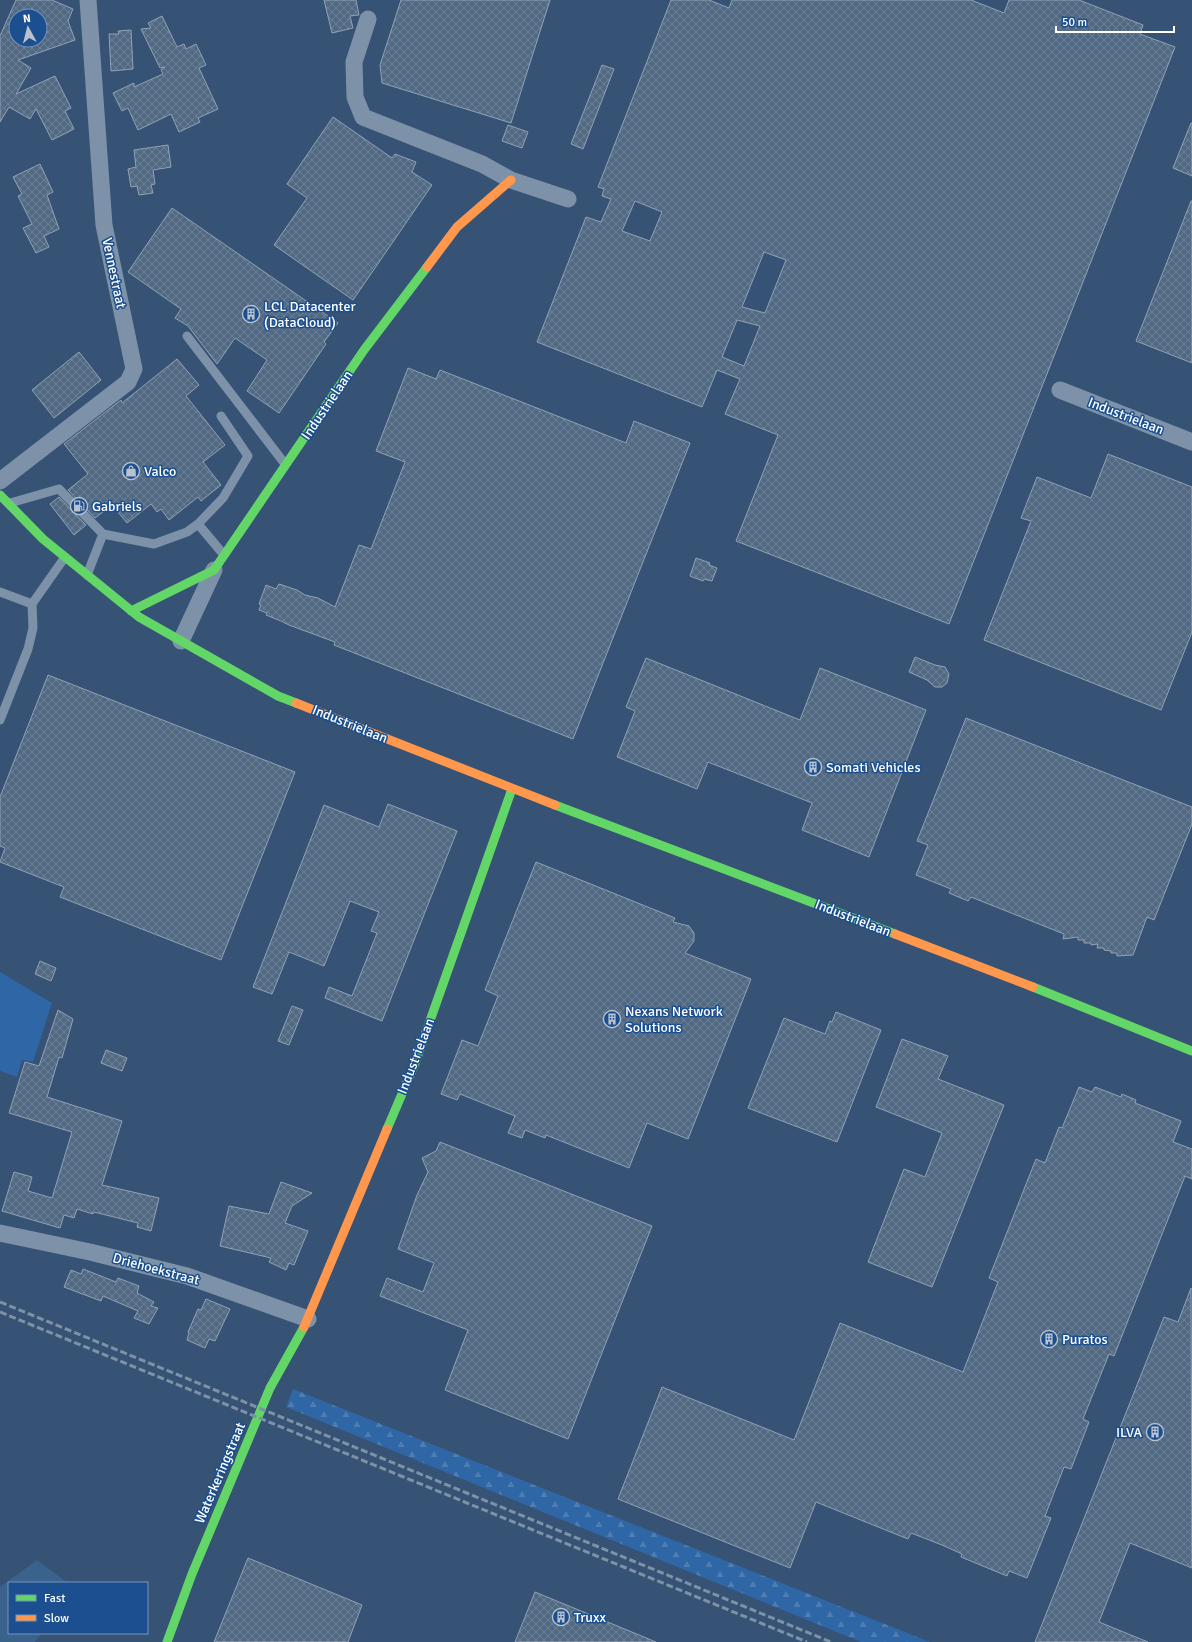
<svg xmlns="http://www.w3.org/2000/svg" width="1192" height="1642" font-family="Signika,sans-serif">
	<style>
		.green { fill: #2f66a5 }
		.forest { fill: url(#forest-firs) }
		.water { fill: #3b618d }
		.building { fill: url(#building-cross-hatch); stroke: #92a2b6; fill-rule: evenodd }
		.lines { fill: none; stroke-linecap: round; stroke-linejoin: round }
		.lane { stroke: #7d92a8; stroke-width: 9 }
		.street { stroke: #7d92a8; stroke-width: 17 }
		.fast { stroke: #63d668; stroke-width: 9 }
		.slow { stroke: #ff974d; stroke-width: 9 }
		.rail { stroke: #7e92a7; stroke-width: 3; stroke-dasharray: 7 3; stroke-linecap: butt }
		.labels { text-anchor: middle; dominant-baseline: central; stroke-width: 3; stroke-linejoin: round; paint-order: stroke }
		.street-label { font-size: 14px; fill: #fff; stroke: #1b4f8f }
		.poi-label { font-size: 14px; fill: #fff; stroke: #1b4f8f; text-anchor: start }
	</style>
	<defs>
		<pattern id="forest-firs" width="22" height="20" patternUnits="userSpaceOnUse"><rect width="22" height="20" fill="#2f66a5"/><path d="M5 1l3.5 6h-7zM16 11l3.5 6h-7z" fill="#4e7db2"/></pattern>
		<pattern id="building-cross-hatch" width="8" height="8" patternUnits="userSpaceOnUse"><rect width="8" height="8" fill="#526984"/><path d="M0 0l8 8M0 8l8-8" fill="none" stroke="#6c8096"/></pattern>
	</defs>
	<rect width="100%" height="100%" fill="#365274"/>
	<!-- green -->
	<path class="green" d="M0 972 52 1003 33 1062 22 1060 17 1077 0 1071Z"/>
	<!-- forest -->
	<path class="forest" d="M293 1389 930 1642H861L286 1407Z"/>
	<!-- water -->
	<path class="water" d="M37 1560 68 1583H9V1633H42L35 1642H0V1587Z"/>
	<!-- building -->
	<path class="building" d="M16 0H52L73 9 68 21 75 40 18 60 31 68 16 94 55 76 71 108 65 111 74 129 52 140 36 109 30 119 9 107 0 122V36ZM16 16H40V40H16Z
		M324 0H356L359 15 350 16 353 28 332 33Z
		M401 0H550L511 123 382 83 380 65Z
		M671 0H709L729 8 732 0H971L1004 13 1009 0H1079L1143 25 1140 34 1175 47 949 624 736 541 778 435 725 414 740 379 717 370 702 407 537 342 586 217 601 222 611 199 602 196 604 189 598 187ZM635 201 662 212 650 241 622 231ZM764 252 786 260 765 313 742 307ZM737 320 760 326 744 366 722 357Z
		M162 16 177 47 184 44 186 49 196 44 206 65 199 68 218 109 198 118 200 122 179 132 171 114 138 130 128 108 122 111 113 93 134 83V87L163 74 161 70 165 67 160 68 141 29 151 28 148 23Z
		M131 30 133 69 111 71 109 34H119L118 31Z
		M602 65 614 69 583 149 571 144Z
		M333 117 392 158 395 154 416 162 412 172 432 185 353 300 274 245 307 198 287 184Z
		M1191 123H1192V176L1173 168Z
		M508 125 528 132 522 148 502 141Z
		M168 145 171 167 153 170 155 184 151 185 153 193 139 195 137 186 131 187 128 169 136 167 134 150Z
		M40 164 53 192 47 195 59 229 44 236 49 247 36 253 23 228 32 224 18 196 22 194 13 177Z
		M1191 201H1192V363L1136 341Z
		M172 208 338 323 324 342 326 344 279 413 247 391 267 360 235 338 217 364 188 326 175 318 181 309 128 272Z
		M79 352 101 380 54 418 32 390Z
		M177 359 199 385 186 396 225 445 203 462 221 485 201 501 198 497 169 520 161 509 157 512 151 504 127 523 112 505 95 518 68 490 88 474 64 444 121 400 122 403Z
		M408 368 436 379 440 370 626 443 634 421 690 443 573 739 334 645 335 642 289 625 281 621 266 615 267 613 259 610 261 605 259 604 266 585 276 589 279 584 297 590 305 595 318 598 335 607 359 545 371 549 405 462 376 451Z
		M1108 454 1192 487V632L1161 710 984 640 1031 521 1021 518 1037 477 1091 498Z
		M59 497 86 525 74 535 50 504Z
		M696 558 710 563 709 565 717 568 712 581 704 579 703 581 690 576Z
		M915 657 935 665 945 667 949 674 947 683 942 687H935L927 680 909 672Z
		M646 658 800 720 820 668 926 710 869 857 802 830 812 803 708 762 697 789 617 757 635 711 626 707Z
		M48 675 295 772 221 960 60 897 64 887 0 862 5 848 0 846V797Z
		M966 718 1192 807V824L1154 920 1147 917 1133 955 1117 956V953H1111V951L1104 950V948H1097L1098 944 1091 945V943H1084V940H1078V937L1063 939 1064 934 971 897 968 901 949 893 951 889 916 875 928 845 917 841Z
		M388 804 457 831 382 1021 325 998 329 987 352 996 377 933 371 931 379 912 350 901 324 966 289 952 272 994 253 987 324 805 379 827Z
		M536 862 675 918 673 922 689 926 694 933V941L685 953 751 979 688 1139 647 1123 629 1168 546 1135 545 1138 525 1130 522 1138 508 1133 515 1116 460 1094 457 1100 441 1094 462 1040 478 1046 498 996 485 990Z
		M40 961 56 968 51 981 35 974Z
		M292 1006 303 1010 289 1045 278 1041Z
		M58 1010 73 1019 62 1058 59 1057 47 1097 122 1121 102 1185 159 1198 151 1231 137 1227 138 1223 94 1212 93 1214 77 1209 74 1218 64 1215 60 1228 2 1211 14 1172 32 1177 28 1191 52 1198 72 1132 9 1113 25 1062 39 1066Z
		M836 1012 881 1030 837 1142 748 1108 784 1018 825 1034 830 1021 832 1022Z
		M902 1039 948 1056 938 1079 1004 1105 932 1287 868 1262 904 1169 925 1177 942 1133 876 1107Z
		M106 1050 127 1058 122 1071 101 1063Z
		M1079 1087 1092 1092 1095 1087 1121 1097 1122 1094 1136 1100 1135 1103 1181 1121 1173 1142 1192 1149V1179L1185 1176 1114 1356 1109 1354 1083 1419 1089 1422 1071 1469 1064 1467 1045 1516 1051 1518 1027 1578 1009 1571 1007 1576 961 1557 962 1554 942 1545 911 1533 908 1539 816 1502 790 1568 618 1499 662 1387 794 1440 840 1323 963 1372 998 1282 989 1278 1036 1159 1045 1163 1059 1127 1062 1128Z
		M440 1142 652 1226 568 1439 445 1390 468 1330 380 1296 387 1278 423 1292 434 1263 398 1249 417 1195 428 1172 422 1158 436 1151Z
		M281 1182 312 1193 292 1206 285 1223 308 1231 294 1265 289 1263 286 1270 269 1262 271 1258 220 1246 229 1206 269 1214Z
		M83 1269 116 1282 118 1278 139 1286 137 1293 154 1302 151 1306 158 1308 149 1324 134 1318 138 1311 103 1296 101 1301 64 1287 71 1270 81 1274Z
		M1191 1288 1192 1568 1130 1543 1099 1622 1148 1642H1035L1164 1317 1178 1322Z
		M206 1299 230 1309 215 1341 209 1339 205 1348 187 1340 189 1333 188 1332 198 1309 201 1310Z
		M248 1558 362 1605 348 1642H214Z
		M535 1592 656 1642H515Z"/>
	<g class="lines">
		<!-- lane -->
		<path class="lane" d="M187 336 285 464
			M10 503 59 489 103 534 87 575
			M198 524 223 498 248 456 221 416
			M103 534 154 544 187 532 198 524 224 555
			M0 592 32 604 65 557
			M0 720 28 649 33 628 32 604"/>
		<!-- street -->
		<path class="street" d="M368 19 354 62 355 97 363 117 482 164 511 180 568 199
			M1060 390 1192 442
			M0 481 128 382 134 369 104 225 88 0
			M181 641 214 570
			M0 1233 90 1252 187 1276 308 1319"/>
		<!-- fast -->
		<path class="fast" d="M0 495 43 539 139 617 278 696 296 703
			M131 611 214 570 364 350 427 267
			M555 805 895 934
			M1033 987 1192 1051
			M387 1129 414 1066 512 789
			M167 1642 192 1574 270 1388 304 1327"/>
		<!-- slow -->
		<path class="slow" d="M427 267 457 227 511 180
			M296 703 555 805
			M895 934 1033 987
			M304 1327 387 1129"/>
		<!-- rail -->
		<path class="rail" d="M0 1302 831 1642
			M0 1312 807 1642"/>
	</g>
	<!-- icons -->
	<defs>
		<g id="building-ring" transform="scale(0.9)"><circle r="9.5" fill="#1b4f8f" stroke="#b9c2ce" stroke-width="1.5"/><path d="M-4-6H4V6H1V3H-1V6H-4ZM-2.5-4.3h1.7v1.8h-1.7ZM.8-4.3h1.7v1.8H.8ZM-2.5-1h1.7V.8h-1.7ZM.8-1h1.7V.8H.8Z" fill="#b9c2ce"/></g>
		<g id="shop-ring" transform="scale(0.9)"><circle r="9.5" fill="#1b4f8f" stroke="#b9c2ce" stroke-width="1.5"/><path d="M-5-2.5h2.3a2.7 3.5 0 0 1 5.4 0H5L5.5 6h-11ZM-1.5-2.5h3a1.5 2.3 0 0 0-3 0Z" fill="#b9c2ce"/></g>
		<g id="fuel-ring" transform="scale(0.9)"><circle r="9.5" fill="#1b4f8f" stroke="#b9c2ce" stroke-width="1.5"/><path d="M-5.5-6h7V0h2V4h1.3V-2.5L3-4.5l.8-.8L6-3V5H2.5V1h-1V6h-7ZM-4.2-4.7v3.2H.2V-4.7Z" fill="#b9c2ce"/></g>
	</defs>
	<g fill-rule="evenodd">
		<use href="#building-ring" x="251" y="314"/>
		<use href="#shop-ring" x="131" y="471"/>
		<use href="#fuel-ring" x="79" y="506"/>
		<use href="#building-ring" x="813" y="767"/>
		<use href="#building-ring" x="612" y="1019"/>
		<use href="#building-ring" x="1049" y="1339"/>
		<use href="#building-ring" x="1155" y="1432"/>
		<use href="#building-ring" x="561" y="1617"/>
	</g>
	<g class="labels">
		<!-- street labels -->
		<g class="street-label">
			<text transform="translate(114 273) rotate(78)">Vennestraat</text>
			<text transform="translate(327 405) rotate(-56)">Industrielaan</text>
			<text transform="translate(1126 416) rotate(21)">Industrielaan</text>
			<text transform="translate(350 724) rotate(22)">Industrielaan</text>
			<text transform="translate(853 918) rotate(21)">Industrielaan</text>
			<text transform="translate(416 1056) rotate(-69)">Industrielaan</text>
			<text transform="translate(156 1269) rotate(15)">Driehoekstraat</text>
			<text transform="translate(220 1473) rotate(-67)">Waterkeringstraat</text>
		</g>
		<!-- poi labels -->
		<g class="poi-label">
			<text x="264" y="306">LCL Datacenter<tspan x="264" dy="16">(DataCloud)</tspan></text>
			<text x="144" y="471">Valco</text>
			<text x="92" y="506">Gabriels</text>
			<text x="826" y="767">Somati Vehicles</text>
			<text x="625" y="1011">Nexans Network<tspan x="625" dy="16">Solutions</tspan></text>
			<text x="1062" y="1339">Puratos</text>
			<text x="1142" y="1432" text-anchor="end">ILVA</text>
			<text x="574" y="1617">Truxx</text>
		</g>
	</g>
	<!-- legend -->
	<rect x="8" y="1582" width="140" height="52" fill="#1b4f8f" stroke="#7695bc"/>
	<rect x="16" y="1595" width="20" height="6" fill="#63d668" stroke="#7695bc"/>
	<text x="44" y="1602" font-size="12" fill="#ffffff">Fast</text>
	<rect x="16" y="1615" width="20" height="6" fill="#ff974d" stroke="#7695bc"/>
	<text x="44" y="1622" font-size="12" fill="#ffffff">Slow</text>
	<!-- north arrow -->
	<g transform="translate(28 28) rotate(353)"><circle r="19" fill="#1b4f8f" stroke="#7695bc"/>
	<path d="M0-3L7 15L0 10L-7 15Z" fill="#b9c2ce"/>
	<text y="-6" font-size="11" font-weight="bold" text-anchor="middle" fill="#ffffff">N</text>
	</g>
	<!-- scale -->
	<path d="M1056 26v6h118v-6" fill="none" stroke="#ffffff" stroke-width="2"/>
	<text x="1062" y="26" font-size="12" fill="#ffffff" stroke="#1b4f8f" stroke-width="3" paint-order="stroke">50 m</text>
</svg>
